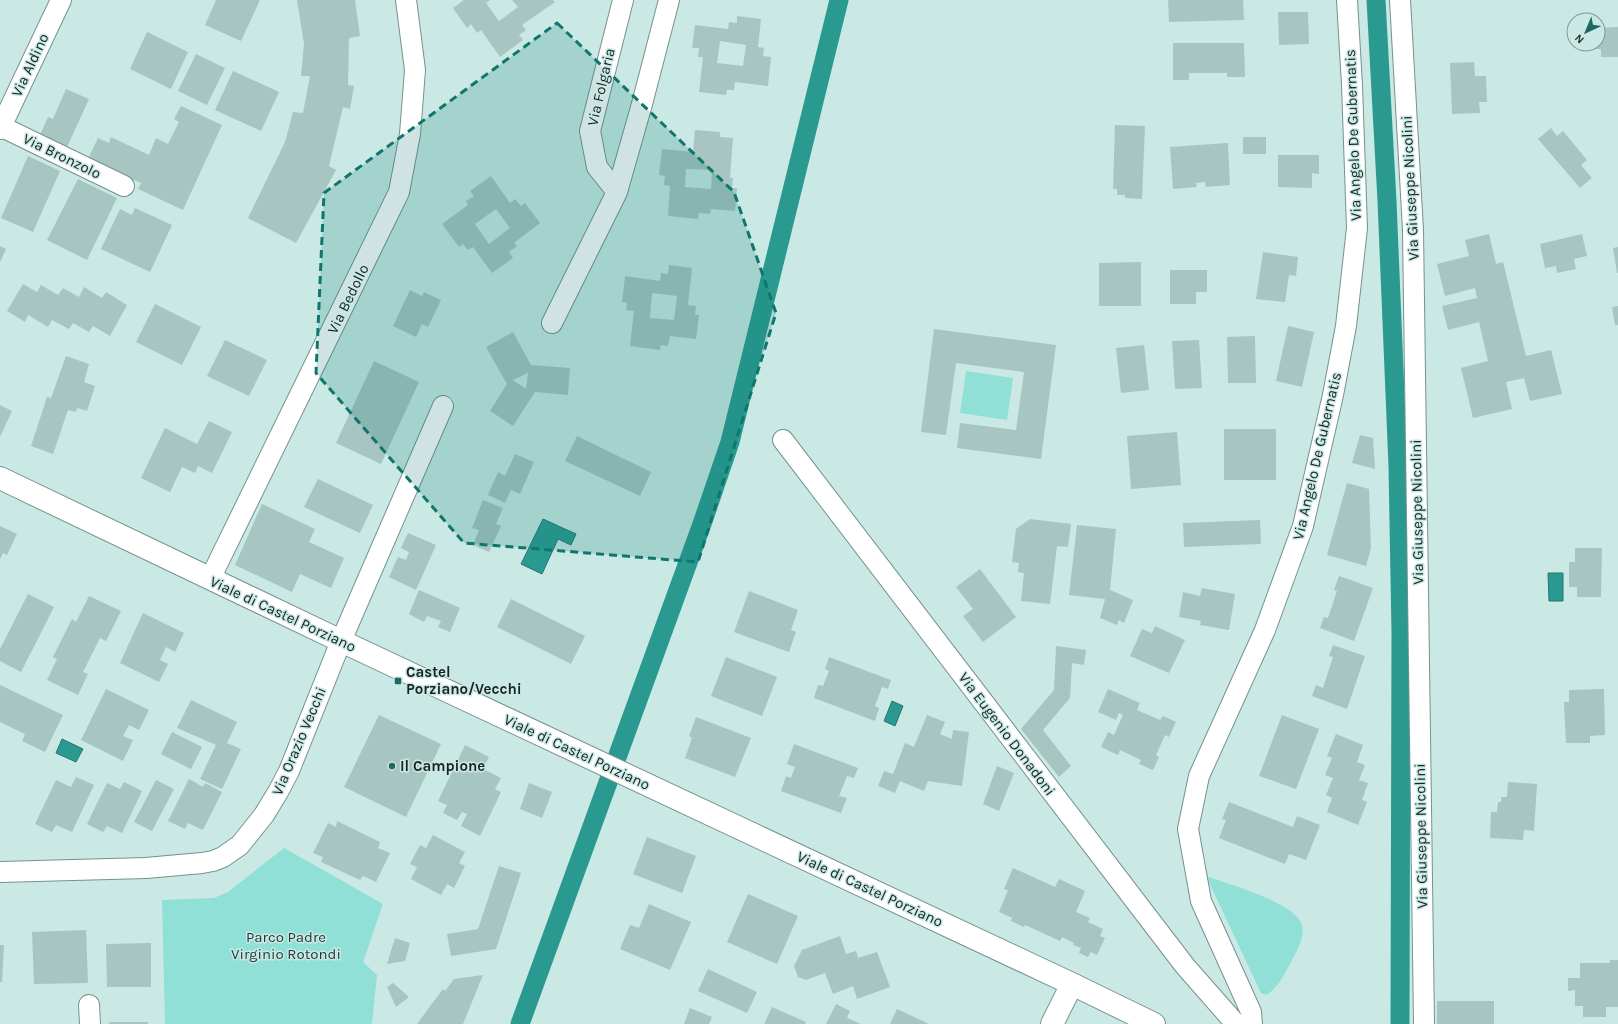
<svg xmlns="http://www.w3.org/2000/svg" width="1618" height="1024" font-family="Karla,sans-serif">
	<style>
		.green { fill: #90e0d7 }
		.water { fill: #2a9a90; stroke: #25766f }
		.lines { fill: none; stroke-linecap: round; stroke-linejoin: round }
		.canal { stroke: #2a9a90; stroke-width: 19 }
		.building { fill: #a7c5c1; fill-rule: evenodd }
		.street-casing { stroke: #75928e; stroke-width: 22 }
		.secondary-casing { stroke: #75928e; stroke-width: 24 }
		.street { stroke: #fff; stroke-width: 20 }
		.secondary { stroke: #fff; stroke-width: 22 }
		.marked { fill: #0f766e; fill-opacity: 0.2; stroke: #0f766e; stroke-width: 3; stroke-dasharray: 8 5; stroke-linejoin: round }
		.poi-dot { fill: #1e6861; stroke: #cae9e5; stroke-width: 1.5 }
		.labels { text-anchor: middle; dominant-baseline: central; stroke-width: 3; stroke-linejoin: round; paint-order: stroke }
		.street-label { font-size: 15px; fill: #182321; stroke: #cae9e5 }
		.poi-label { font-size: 15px; font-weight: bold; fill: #182321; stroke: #cae9e5; text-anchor: start }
		.park-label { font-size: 15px; fill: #1f3735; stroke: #cae9e5 }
	</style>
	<rect width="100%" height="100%" fill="#cae9e5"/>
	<!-- green -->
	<path class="green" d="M966 371 1013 378 1007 420 960 413Z
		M284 848 383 904 363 962 377 975 372 1024H165L162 900 214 898 228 892Z
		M1206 876C1228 884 1293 902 1301 923 1306 935 1298 948 1293 958 1287 970 1278 989 1266 995L1261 993Z"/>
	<!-- water -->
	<path class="water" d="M543 519 576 534 571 545 558 539 542 574 521 564Z
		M1548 573H1563V601H1549Z
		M892 701 903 706 895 726 884 721Z
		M62 739 83 749 76 762 56 753Z"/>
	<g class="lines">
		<!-- canal -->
		<path class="canal" d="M1376 0 1387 201 1398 466 1401 632 1400 1024
			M520 1024 702 524 730 442 839 0"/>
	</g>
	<!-- building -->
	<path class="building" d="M216 0H260L241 41 205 25Z
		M297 0H355L360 36 349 38 348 85 354 86 350 109 343 107 329 166 336 170 296 243 248 218 285 142 293 112 303 113 310 76H301L304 44Z
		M464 0H490L486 3 499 21 518 7 512 0H553L555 2 522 25 526 30 519 35 523 40 500 57 481 30 477 33 471 24 467 28 453 8Z
		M1168 0H1243L1244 20 1169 22Z
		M1278 12H1308L1309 44 1279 45Z
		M737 16 761 19 758 47 764 48 763 56 771 57 768 86 735 82 734 90H727L726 95 699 92 703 57H698L699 48H692L695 25 728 29 729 22 737 23ZM720 41 746 45 743 66 717 63Z
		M1618 27V57H1601V49H1582V44H1598V28Z
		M147 32 188 52 171 89 130 69Z
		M1173 43H1244L1245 77H1227V73H1189V80H1173Z
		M196 54 225 68 207 105 178 91Z
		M1474 62 1475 76H1486L1487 102H1479L1480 113 1452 114 1450 63Z
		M233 71 279 92 261 131 215 110Z
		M66 89 89 99 67 147 40 135 48 117 53 119Z
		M181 106 222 125 183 210 138 189 141 183 88 159 98 138 109 143 111 137 149 155 156 138 168 144 179 122 174 119Z
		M1115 125 1145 126 1142 199 1125 198V195H1117V189H1113Z
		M1551 128 1557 136 1563 131 1587 160 1581 165 1592 178 1580 188 1538 139Z
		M695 130 720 132V137L733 138 730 178H733L732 188H737L735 211 711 209 710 214 699 213 698 219 668 216 670 186 664 185 665 176 659 175 662 149 693 152ZM686 169 712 170 711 189 685 187Z
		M1243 137H1266V154H1243Z
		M1228 143 1230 185 1206 187 1205 182 1196 183 1197 187 1173 189 1170 147Z
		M1278 155H1319V174L1312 173V188L1278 187Z
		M28 156 60 171 33 232 1 218Z
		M491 176 510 203 515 199 521 206 525 203 540 223 514 243 517 246 509 252 513 258 492 273 473 247 468 250 463 244 459 247 442 224 468 205 466 201 474 196 470 191ZM496 209 510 228 489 244 475 224Z
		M78 179 117 198 87 260 47 240Z
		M135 208 172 225 150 272 101 249 120 209 132 215Z
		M1489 234 1496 264 1503 262 1526 356 1551 350 1562 394 1530 401 1524 378 1506 382 1512 409 1473 418 1461 368 1488 361 1479 322 1448 330 1442 306 1477 298 1475 288 1445 296 1437 264 1469 256 1465 240Z
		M1582 234 1587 256 1574 259 1576 269 1557 273 1556 266 1545 268 1540 244Z
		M0 246 6 249 0 262Z
		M1618 247V273H1617L1613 248Z
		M1263 252 1298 257 1296 276 1289 275 1285 302 1256 299Z
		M1141 262V306H1099V263Z
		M669 265 692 268 688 305 696 306 695 315H699L696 339 670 336 668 346 661 345 660 350 630 346 634 311 626 310 627 303 622 302 625 276 660 281 661 273 668 274ZM652 293 677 296 674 320 650 318Z
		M1170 270H1207V292H1196V304H1170Z
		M23 284 37 292 41 285 58 295 63 288 79 297 84 287 102 298 106 292 127 305 110 336 93 326 89 332 73 323 69 329 52 320 48 327 28 315 25 322 7 311Z
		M410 290 422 296 424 292 441 300 428 327 422 324 416 337 393 326Z
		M155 304 201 327 182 365 136 342Z
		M1618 306V325H1615L1612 307Z
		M1288 326 1314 332 1302 387 1276 381Z
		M934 329 1056 345 1041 459 957 448 960 423 1016 430 1024 372 956 363 946 435 921 432Z
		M513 332 531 365 570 368 568 395 535 392 513 426 490 411 507 384 486 347ZM528 373 526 389 513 380Z
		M1255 336 1256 383H1228L1227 337Z
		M225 340 267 360 249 396 207 376Z
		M1199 340 1202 388 1175 389 1172 341Z
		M1144 345 1149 390 1121 393 1116 348Z
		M66 356 89 364 84 382 95 386 87 411 77 408 76 412 68 410 53 454 31 446 47 397 51 398Z
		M374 361 419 382 381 464 336 443Z
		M0 405 12 411 0 437Z
		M209 421 232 432 212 473 198 466 195 473 182 467 170 492 141 478 165 428 197 444Z
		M1224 429H1276V480H1224Z
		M1177 432 1181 485 1131 489 1127 436Z
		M1360 435 1373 438 1375 469 1352 463Z
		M577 436 651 472 640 496 565 461Z
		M515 454 534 462 520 494 511 490 505 503 488 495 498 472 505 476Z
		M318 479 373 505 360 533 304 507Z
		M1347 483 1369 489 1371 548 1366 566 1327 555Z
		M483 500 503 508 496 524 501 526 489 552 473 545 479 530 472 528Z
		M262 504 315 529 309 542 344 558 331 588 300 574 292 592 235 565Z
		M1030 519 1071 524 1068 547 1057 546 1050 604 1021 601 1024 573 1018 572 1019 563 1012 562 1016 529Z
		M1260 520 1261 544 1184 547 1183 523Z
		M1077 525 1116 529 1110 590 1133 600 1124 623 1119 620 1117 625 1100 618 1105 599 1069 595Z
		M0 526 17 534 7 555 3 553 0 559Z
		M408 533 436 545 416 590 389 577 398 557 406 560 409 552 401 548Z
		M1575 548H1602L1601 597H1577V587H1569V562H1575Z
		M980 569 1016 617 983 642 963 616 973 609 956 587Z
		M1339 576 1373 588 1354 641 1320 628 1324 617 1328 618 1337 591 1334 590Z
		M1202 588 1235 594 1229 630 1200 625 1201 621 1179 617 1183 592 1200 596Z
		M419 590 460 608 450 632 438 627 441 621 427 616 424 622 409 614Z
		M749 591 798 610 791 630 796 632 789 652 734 632Z
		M28 594 54 607 21 672 0 661V649Z
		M89 596 121 611 106 641 100 638 83 672 88 674 78 695 47 680 57 659 53 657 72 619 76 622Z
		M511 599 585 636 571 664 497 627Z
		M143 613 184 633 175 652 166 647 160 660 168 664 159 682 120 663Z
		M1155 626 1185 640 1169 673 1130 656 1142 629 1152 633Z
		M1333 645 1365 656 1347 709 1312 696 1316 685 1323 688 1333 657 1329 656Z
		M1056 646 1086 650 1084 665 1072 663 1070 698 1043 730 1071 766 1059 777 1021 729 1054 690Z
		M726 657 777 677 762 716 711 696Z
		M829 657 891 680 888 689 882 687 875 706 879 708 875 721 814 698 818 685 823 686 829 671 825 669Z
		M0 685 63 715 45 752 22 741 25 734 0 722Z
		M106 689 149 710 139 730 129 725 123 736 133 740 123 761 81 740Z
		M1108 689 1140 703 1137 710 1160 720 1163 716 1176 722 1169 737 1165 735 1156 755 1159 757 1153 770 1139 764 1141 760 1120 750 1118 755 1101 747 1108 732 1114 735 1123 715 1119 713 1116 720 1098 712Z
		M1604 689 1605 735 1590 736V743H1566L1564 702H1569V690Z
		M191 700 237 722 227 743 241 749 222 789 200 779 216 745 177 728Z
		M379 715 441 744 406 817 344 787Z
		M927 715 945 722 940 734 952 739 953 730 969 732 962 786 928 781 924 791 900 781 895 793 878 786 884 771 893 774 905 743 914 747Z
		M1282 715 1319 729 1296 789 1259 776Z
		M696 717 751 738 735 777 685 758 692 738 689 736Z
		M172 732 202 747 191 769 161 754Z
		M1336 734 1363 745 1357 762 1365 765 1359 780 1368 783 1362 800 1367 802 1358 825 1327 812 1332 798 1326 795 1333 778 1325 775 1332 758 1327 756Z
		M794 744 858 768 854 778 847 776 839 796 847 798 841 813 781 791 786 776 791 778 795 767 787 764Z
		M465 745 489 757 483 769 501 778 495 789 501 792 480 836 461 826 467 814 462 812 457 820 443 813 447 805 438 801Z
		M997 766 1014 773 999 811 983 804Z
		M76 777 94 785 72 832 56 825 52 832 35 824 56 780 71 787Z
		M189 779 203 787 205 783 222 792 203 830 188 823 185 829 168 821Z
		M156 780 174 789 152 831 134 822Z
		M124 782 142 791 122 833 107 826 103 832 87 824 107 783 120 789Z
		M1508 782 1537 784 1534 831 1524 830 1523 840 1490 838 1491 812H1497L1498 802H1501V797H1507Z
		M529 783 552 792 542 818 520 809Z
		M1229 802 1293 827 1297 816 1320 825 1306 860 1289 854 1285 864 1219 838 1226 820 1222 819Z
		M337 821 380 842 378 848 390 853 376 882 363 876 360 880 321 862 323 857 313 853 328 823 336 827Z
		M433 835 465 852 459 863 465 866 454 888 447 884 441 895 411 879 417 867 410 864 420 845 426 848Z
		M647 837 696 856 682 893 633 874Z
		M499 866 521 873 496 949 451 956 447 934 478 929Z
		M1013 868 1055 887 1059 879 1085 891 1076 912 1090 918 1088 922 1103 929 1100 936 1105 938 1097 955 1091 952 1088 957 1079 953 1081 948 1073 945 1074 943 1062 937 1060 941 1025 925 1024 927 1011 921 1012 918 999 912 1008 890 1004 889Z
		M748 894 798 916 777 964 727 942Z
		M649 904 691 922 670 970 620 949 630 925 639 928Z
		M86 930 88 983 34 984 32 932Z
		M840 936 846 954 856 951 858 958 877 952 890 987 857 999 853 986 833 994 825 973 806 980 798 977 794 966 802 950Z
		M395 938 410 943 405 961 387 964Z
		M151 943V987H107L106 944Z
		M0 945H4L2 982H0Z
		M1610 960H1618V1007H1606V1017H1583V1006H1575V990L1568 991V978H1580V963H1610Z
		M708 969 757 992 747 1013 698 991Z
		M483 975 463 1024H417L443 989 445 991 454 979Z
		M393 983 409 997 396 1007 387 987Z
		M1437 1001H1494V1024H1437Z
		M836 1004 850 1011 847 1018 861 1024H826Z
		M772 1007 806 1022 805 1024H764Z
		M690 1008 712 1017 709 1024H684Z
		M897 1009 929 1024H890Z
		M109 1022H148V1024H109Z"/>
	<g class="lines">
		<!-- street casing -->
		<g class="street-casing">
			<path id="street" d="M1400 0 1413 230 1424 1024
				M0 126 124 186
				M0 129 61 0
				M617 192 597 167 590 131 623 0
				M552 323 617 192 642 104 669 0
				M783 440 1185 966 1236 1024
				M210 579 399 192 410 134 415 70 406 0
				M0 872 146 868 202 863 213 861 223 857 240 845 264 815 278 792 289 771 341 641 443 406
				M89 1005 90 1024
				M1252 1024 1251 1012 1201 901 1188 829 1199 776 1265 630 1303 526 1333 395 1346 326 1357 228 1352 85 1347 0"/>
		</g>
		<!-- secondary casing -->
		<g class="secondary-casing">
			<path id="secondary" d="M0 478 341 641 1072 984 1154 1024
				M1052 1024 1072 984"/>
		</g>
		<!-- street -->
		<use href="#street" class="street"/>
		<!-- secondary -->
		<use href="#secondary" class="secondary"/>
	</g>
	<!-- marked area -->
	<path class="marked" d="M557 23 734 192 776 313 698 562 464 543 316 373 324 193Z"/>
	<!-- markers -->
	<g class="poi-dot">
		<rect x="394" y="677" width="8" height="8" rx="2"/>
		<circle cx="392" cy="766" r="4"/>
	</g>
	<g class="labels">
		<!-- street labels -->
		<g class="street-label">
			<text transform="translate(30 65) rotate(-65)">Via Aldino</text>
			<text transform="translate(601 87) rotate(-77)">Via Folgaria</text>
			<text transform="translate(1353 135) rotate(-92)">Via Angelo De Gubernatis</text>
			<text transform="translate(62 156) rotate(26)">Via Bronzolo</text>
			<text transform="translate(1410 188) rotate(-93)">Via Giuseppe Nicolini</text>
			<text transform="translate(348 299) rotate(-64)">Via Bedollo</text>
			<text transform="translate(1317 456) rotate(-77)">Via Angelo De Gubernatis</text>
			<text transform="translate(1417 512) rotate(-91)">Via Giuseppe Nicolini</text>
			<text transform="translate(283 614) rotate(25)">Viale di Castel Porziano</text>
			<text transform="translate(1007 734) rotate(53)">Via Eugenio Donadoni</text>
			<text transform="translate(299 741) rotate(-67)">Via Orazio Vecchi</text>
			<text transform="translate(577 752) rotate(25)">Viale di Castel Porziano</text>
			<text transform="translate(1421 836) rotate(-91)">Via Giuseppe Nicolini</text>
			<text transform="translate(870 889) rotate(25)">Viale di Castel Porziano</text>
		</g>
		<!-- poi labels -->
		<g class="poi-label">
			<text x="406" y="672">Castel<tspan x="406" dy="17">Porziano/Vecchi</tspan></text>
			<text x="400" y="766">Il Campione</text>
		</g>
		<!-- park labels -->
		<g class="park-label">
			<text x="286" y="937">Parco Padre<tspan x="286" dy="17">Virginio Rotondi</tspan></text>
		</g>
	</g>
	<!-- north arrow -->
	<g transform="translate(1586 32) rotate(224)"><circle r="19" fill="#cae9e5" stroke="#839a97"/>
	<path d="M0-3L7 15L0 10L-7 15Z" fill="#1e6861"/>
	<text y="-6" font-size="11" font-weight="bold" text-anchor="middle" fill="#182321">N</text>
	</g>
</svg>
